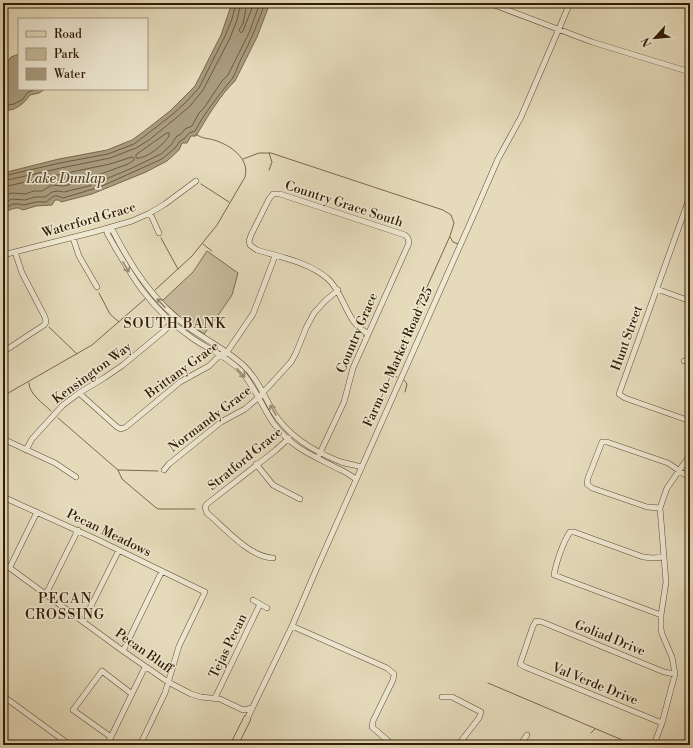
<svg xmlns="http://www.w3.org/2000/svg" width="693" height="748" font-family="'Libre Bodoni',serif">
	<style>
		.green { fill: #c7bb9c; stroke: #7c6c50 }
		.water { fill: #a89a7c; stroke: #79684c }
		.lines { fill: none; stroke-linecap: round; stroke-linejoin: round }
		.shore { stroke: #6d5b40; stroke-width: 1 }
		.stream { stroke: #79684c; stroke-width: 1 }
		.minor-casing { stroke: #5f4c31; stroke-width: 6 }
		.major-casing { stroke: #321c03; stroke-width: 8 }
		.minor { stroke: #eee8d3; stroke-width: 5 }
		.major { stroke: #e5dbbb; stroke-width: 7 }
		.oneway { stroke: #998c75 }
		.labels { text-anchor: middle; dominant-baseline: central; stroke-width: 3; stroke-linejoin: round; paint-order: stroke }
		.street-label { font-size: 13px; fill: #321c03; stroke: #eee8d3 }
		.water-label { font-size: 14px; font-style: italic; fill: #5b482d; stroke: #eee8d3 }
		.neighbourhood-label { font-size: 14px; letter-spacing: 1px; fill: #321c03; stroke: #eee8d3 }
	</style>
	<rect width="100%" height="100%" fill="#e5dbbb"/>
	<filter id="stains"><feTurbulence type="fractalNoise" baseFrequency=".005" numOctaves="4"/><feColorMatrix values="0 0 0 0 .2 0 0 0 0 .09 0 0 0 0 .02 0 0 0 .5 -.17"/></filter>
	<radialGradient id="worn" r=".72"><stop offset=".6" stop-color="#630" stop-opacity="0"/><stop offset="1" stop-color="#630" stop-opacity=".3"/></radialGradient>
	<!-- green -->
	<path class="green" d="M207 251 238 273 232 295 219 314 204 334 187 323 162 301 193 272Z"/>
	<!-- water -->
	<path class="water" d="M232 3H270L257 37 235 81C221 94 206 119 196 136H191L187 143H182L179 150 167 161 146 172 92 194 61 202 59 200H55L52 205 36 206 23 210 19 208C12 208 8 210 3 215V173L59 159 107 150 132 140 143 132 170 111 195 86 221 35Z
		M19 54V89H45L39 93 30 95C24 104 14 112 3 110V67L11 57Z"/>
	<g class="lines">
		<!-- shore -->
		<path class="shore" d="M247 3 243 24 239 30 241 33 243 31 254 3
			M3 106 14 104 22 100 28 92 38 89
			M167 133H169V136C163 145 147 159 136 158V155Z
			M3 176 60 163 108 154 134 144 146 135 173 114 186 102 199 88 225 36 232 19 236 3
			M3 181 61 168 110 158 136 148 149 140 176 118 190 106 203 90 230 38 237 20 241 3
			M3 187 62 174 110 164 132 157 134 158V160L128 164 76 183 64 186 52 185 42 191H34L25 194 12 193 3 196
			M3 203 12 199 25 200 35 197H45L52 192 58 191 64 192 89 186 130 169 161 154 171 145 176 137 181 134 185 129 192 126 199 113 204 108 222 81 228 75 249 33 260 3
			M3 209 13 204H19L24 205 36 202H46L54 196H58L63 198 100 187 162 159 175 148 180 141 184 139 189 133 195 131C205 112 219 95 232 79 236 73 238 65 241 59 251 41 258 22 265 3"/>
		<!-- stream -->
		<path class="stream" d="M243 159 259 153H271L443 210 451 215 454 223 450 236 391 367V373L397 377
			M269 170 272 162 269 153
			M201 184 229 202
			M450 237 453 242 458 244
			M161 238 178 269
			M203 244 212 251
			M155 290 192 256 217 225 245 177C250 158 230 145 214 140 207 138 202 139 196 134
			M99 293 110 314 119 322
			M49 327 77 354
			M404 380 407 384 405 392
			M29 383C29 394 43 403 51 411
			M3 396 92 345 145 299
			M58 418 118 470 122 479 155 507 158 509H195
			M118 470 158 471
			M488 683 634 745
			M591 733 595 729"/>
		<!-- minor casing -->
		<g class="minor-casing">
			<path id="minor" d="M489 3 592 42 690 72
				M690 196 619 394 625 398 690 421
				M150 213 159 233
				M73 238 79 256 97 287
				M3 255 94 232 132 221 150 213 165 204 196 181
				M657 289 690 301
				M3 352 44 325 46 322 45 317 22 273 15 252
				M684 361 690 359
				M79 393 117 427 121 429 126 427 180 382 209 366 220 355 227 352 253 314 275 256
				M3 439 55 463 76 477
				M26 450 32 439 63 405 79 393 104 378 123 365 164 331 174 320
				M319 455 344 402 353 368 409 243 408 238 405 235 280 194H273L269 199 251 235 249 241 250 245 257 250C280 257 309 262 328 279 345 294 346 324 368 333
				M256 464 273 485 300 499
				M164 470 169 464 221 422 245 409 259 397 291 362 296 353 306 328 314 313 325 301 338 290
				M356 479C351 476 346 472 341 470 314 456 293 449 274 424 262 407 255 386 240 370 226 356 208 349 192 338 150 309 131 276 107 233V229L113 231C132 268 154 302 188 327 206 340 227 350 243 365 258 379 264 396 274 413 290 438 315 452 341 462 348 464 355 465 362 467
				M3 497 98 540 205 592 179 646 165 693 140 745
				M660 508 647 507 592 488 587 484 588 478 602 442H607L668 463 690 478
				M273 558C249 557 225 528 207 513L205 507 207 504 276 450 289 438
				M3 563 123 651 168 682 191 694 201 697 220 699 243 710 252 708
				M10 567 37 512
				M46 594 78 530
				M253 600 267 608
				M661 615 554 575C556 563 563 542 570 532H574L643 557 653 558 664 557
				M83 622 119 550
				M292 626 387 668 394 674 393 680 373 721 372 727 393 745
				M123 651 162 571
				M3 696 70 745
				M442 697H452L481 712 479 718 458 745
				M215 698 260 604
				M247 719 292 626 316 570 475 212 498 159 521 117 570 3
				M662 723 525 667 520 664 533 626 536 621 542 622 664 672 675 674
				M111 737 73 710 102 671 132 694
				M107 745 145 667
				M520 745 527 735
				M654 745 662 723 675 674 672 657 662 634 661 629V615L666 582 660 508 667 488 690 455"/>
		</g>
		<!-- major casing -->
		<g class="major-casing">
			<path id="major" d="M234 745 247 719"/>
		</g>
		<!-- minor -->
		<use href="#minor" class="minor"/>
		<!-- major -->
		<use href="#major" class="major"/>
	</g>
	<!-- one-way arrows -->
	<defs><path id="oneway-shaft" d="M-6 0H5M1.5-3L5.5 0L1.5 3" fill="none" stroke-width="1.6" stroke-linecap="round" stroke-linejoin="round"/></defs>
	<g class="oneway">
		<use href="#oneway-shaft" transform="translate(126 267) rotate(59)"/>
		<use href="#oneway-shaft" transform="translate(161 303) rotate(-133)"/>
		<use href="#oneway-shaft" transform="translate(241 373) rotate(47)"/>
		<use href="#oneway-shaft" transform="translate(273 410) rotate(-120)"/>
	</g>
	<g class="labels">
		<!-- street labels -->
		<g class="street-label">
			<text transform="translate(344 204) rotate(18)">Country Grace South</text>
			<text transform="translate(89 220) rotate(-16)">Waterford Grace</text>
			<text transform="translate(357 333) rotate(-67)">Country Grace</text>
			<text transform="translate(627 338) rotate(-70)">Hunt Street</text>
			<text transform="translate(398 357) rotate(-66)">Farm-to-Market Road 725</text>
			<text transform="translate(182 370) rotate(-36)">Brittany Grace</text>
			<text transform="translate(92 373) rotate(-36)">Kensington Way</text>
			<text transform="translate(210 419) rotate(-37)">Normandy Grace</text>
			<text transform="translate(245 459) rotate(-39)">Stratford Grace</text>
			<text transform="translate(109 533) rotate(26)">Pecan Meadows</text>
			<text transform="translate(610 638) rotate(22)">Goliad Drive</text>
			<text transform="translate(228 646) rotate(-64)">Tejas Pecan</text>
			<text transform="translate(144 651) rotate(35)">Pecan Bluff</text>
			<text transform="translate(595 684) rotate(22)">Val Verde Drive</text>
		</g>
		<!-- water labels -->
		<g class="water-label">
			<text x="66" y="179">Lake Dunlap</text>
		</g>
		<!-- neighbourhood labels -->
		<g class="neighbourhood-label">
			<text x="175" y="324">SOUTH BANK</text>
			<text x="65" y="599">PECAN<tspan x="65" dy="16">CROSSING</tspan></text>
		</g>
	</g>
	<!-- margin -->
	<rect width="693" height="748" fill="none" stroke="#e5dbbb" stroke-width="16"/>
	<rect x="4" y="4" width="685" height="740" fill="none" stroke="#321c03" stroke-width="2"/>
	<rect x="8" y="8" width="677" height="732" fill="none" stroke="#321c03"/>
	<!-- legend -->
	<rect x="18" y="18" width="130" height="72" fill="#eee8d3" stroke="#a39680"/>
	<rect x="26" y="31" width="20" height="6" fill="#e5dbbb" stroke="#a39680"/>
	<text x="54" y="38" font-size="12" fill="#321c03">Road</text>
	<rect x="26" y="48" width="20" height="12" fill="#c7bb9c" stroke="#a39680"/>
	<text x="54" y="58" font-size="12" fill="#321c03">Park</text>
	<rect x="26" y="68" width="20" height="12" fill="#a89a7c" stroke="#a39680"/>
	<text x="54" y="78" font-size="12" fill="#321c03">Water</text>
	<!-- north arrow -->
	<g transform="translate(655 38) rotate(243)" stroke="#eee8d3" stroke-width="3" paint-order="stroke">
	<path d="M0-3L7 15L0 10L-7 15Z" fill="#321c03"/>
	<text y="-6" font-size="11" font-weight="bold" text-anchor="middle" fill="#321c03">N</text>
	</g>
	<rect width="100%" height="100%" filter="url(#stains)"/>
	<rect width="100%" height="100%" fill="url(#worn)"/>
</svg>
